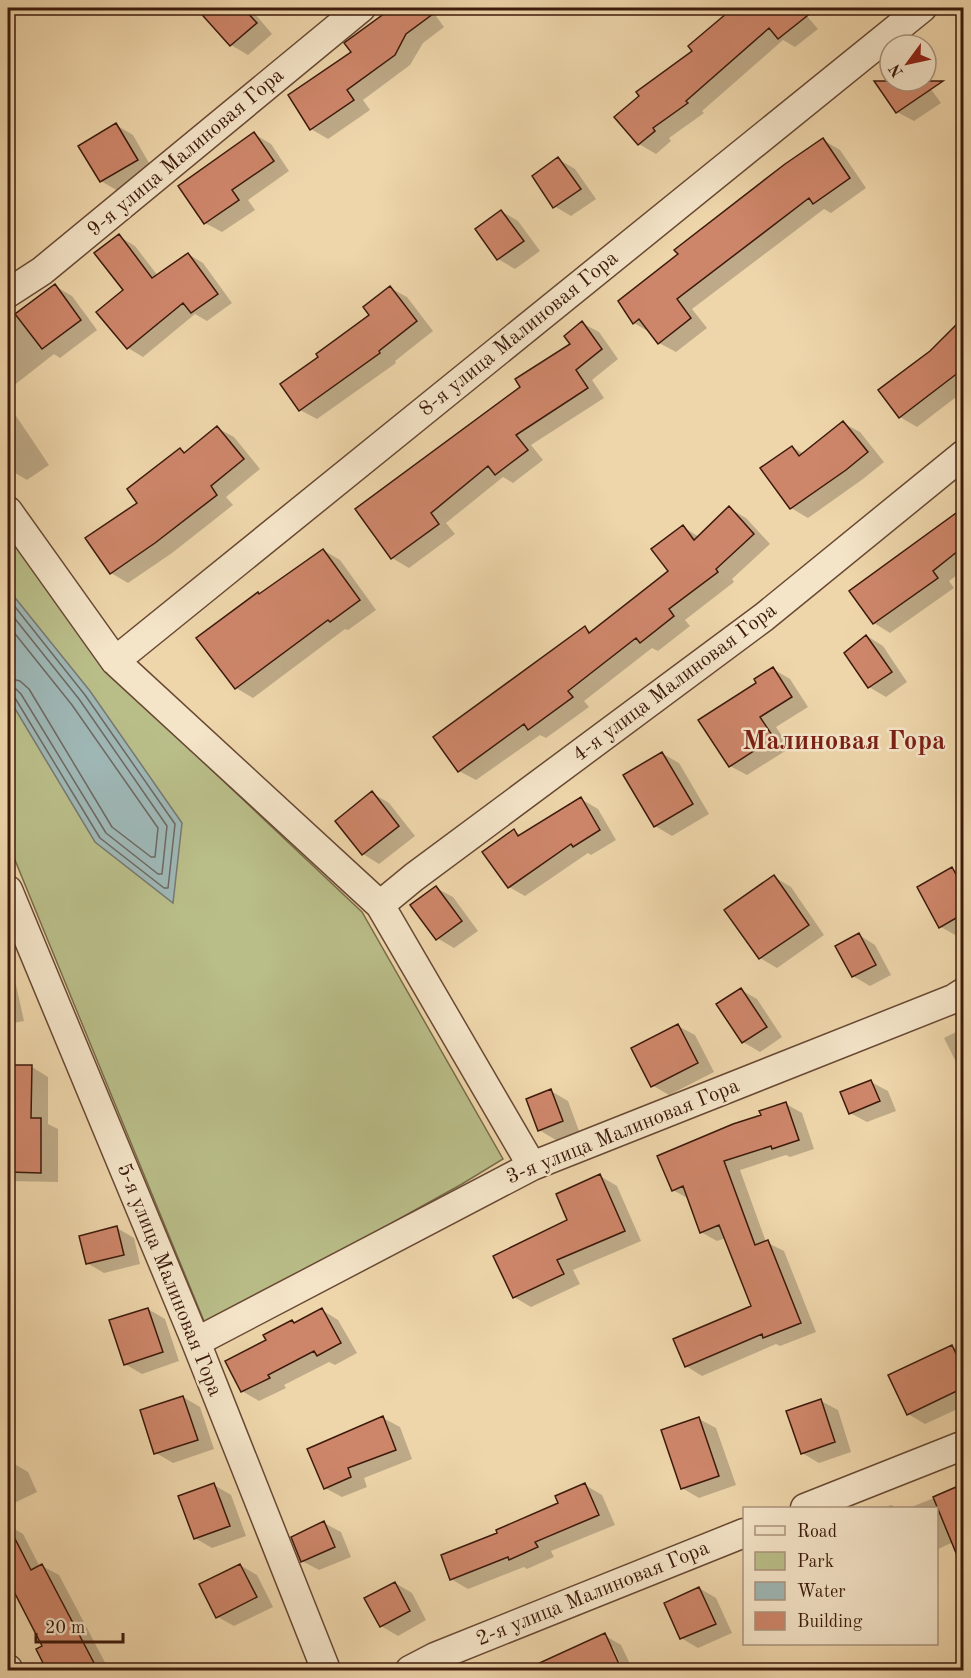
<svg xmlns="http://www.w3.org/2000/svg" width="971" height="1678" font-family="'Old Standard TT',serif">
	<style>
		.green { fill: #b9bd88; stroke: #7a6c4a; stroke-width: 1.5 }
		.water { fill: #9eb6b4; stroke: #777870; stroke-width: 1.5 }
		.shadow { fill: #0003 }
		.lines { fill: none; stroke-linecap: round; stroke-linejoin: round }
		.shore { stroke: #6d6860; stroke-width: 1.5 }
		.building { fill: #ce866a; stroke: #3c1a0b; stroke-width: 1.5 }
		.minor-casing { stroke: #684933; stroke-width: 31 }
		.minor { stroke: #f4e4c8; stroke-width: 28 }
		.labels { text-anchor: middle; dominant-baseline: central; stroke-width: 5; stroke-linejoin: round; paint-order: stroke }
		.street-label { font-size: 21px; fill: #3c1a0b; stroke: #f4e4c8 }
		.district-label { font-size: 27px; font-weight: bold; fill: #7a1f14; stroke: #f4e4c8 }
	</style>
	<rect width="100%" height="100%" fill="#eed5aa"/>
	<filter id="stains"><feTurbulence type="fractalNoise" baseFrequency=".00333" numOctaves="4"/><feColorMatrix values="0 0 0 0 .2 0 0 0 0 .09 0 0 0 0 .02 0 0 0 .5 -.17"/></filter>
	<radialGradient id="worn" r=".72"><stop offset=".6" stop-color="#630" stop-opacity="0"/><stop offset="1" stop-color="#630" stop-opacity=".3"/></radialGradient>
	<!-- green -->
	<path class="green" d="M8 530 105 669 362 912 503 1159 462 1184 206 1326 8 843Z"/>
	<!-- water -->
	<path class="water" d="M8 589 90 691 182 823 173 903 95 842 8 697Z"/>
	<!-- shadow -->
	<path class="shadow" d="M203 8H250L272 34 248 55 231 45 200 10Z
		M394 8H430L444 27 423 43 410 65 363 100 370 110 328 139 311 129 353 53 346 44Z
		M735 8H800L818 29 795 47 783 40 702 111 704 113 669 138 671 141 656 154 639 144 641 97 694 51 690 46Z
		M890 80 925 81 941 103 914 121 897 112 880 87Z
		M116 125 133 135 153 170 118 191 101 181Z
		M254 134 271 144 289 171 248 200 255 210 222 232 205 223Z
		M823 140 840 150 866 188 831 213 824 209 692 309 707 328 676 352 659 343 651 333 634 323 620 302Z
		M558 159 575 169 596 199 571 216 554 206Z
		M501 211 518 221 540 251 515 269 498 259 477 229Z
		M120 237 135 246 158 276 188 254 203 263 232 303 207 321 195 314 143 357 128 348Z
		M55 286 72 296 97 330 60 358 54 354 8 390V321Z
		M390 288 407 297 433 331 395 361 396 363 317 419 300 410 320 357 371 315Z
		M582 323 599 332 618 359 592 380 604 398 531 445 543 460 513 483 503 477 446 523 455 534 409 568 392 558 522 387 572 344Z
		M954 330 964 336V391L917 427 900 417Z
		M8 404 49 465 27 480 10 470 8 466Z
		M843 423 860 432 884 462 863 479 808 518 791 508 792 447 804 454Z
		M217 428 234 437 260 469 226 497 233 505 172 553 128 583 111 573 139 503 180 450 186 453Z
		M729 508 746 518 770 544 732 579 734 582 685 620 690 626 658 651 652 648 584 701 589 707 546 738 540 735 476 780 459 771 585 628 592 632 670 571 683 527 699 537Z
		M964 513V570L949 581 954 588 890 633 874 623Z
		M323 550 340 560 376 610 348 630 345 629 253 698 236 688 260 595Z
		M867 636 883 646 907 682 886 697 869 687Z
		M773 669 790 679 808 707 776 727 790 748 747 775 730 766 758 683Z
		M663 754 679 763 709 814 672 836 655 826Z
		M372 793 389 803 415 836 379 864 363 854Z
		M581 799 598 809 616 840 591 855 588 853 525 896 509 887 514 831 521 835Z
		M952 869 964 876V933L957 936 941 927Z
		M774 877 791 887 824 935 777 968 760 958Z
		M436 888 453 897 478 931 454 948 437 938Z
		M859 935 875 945 891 975 870 986 853 976Z
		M8 980 16 985 24 1021 8 1024Z
		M741 990 757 999 782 1037 760 1052 743 1042 718 1005Z
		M678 1026 695 1035 714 1072 669 1095 652 1085Z
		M964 1028V1066L956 1062 944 1038Z
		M8 1067H32L48 1077V1124L58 1129V1182L8 1181Z
		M871 1082 888 1091 896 1111 867 1122 850 1113Z
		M551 1091 568 1101 579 1131 556 1140 539 1130Z
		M786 1104 802 1113 814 1149 790 1157 786 1155 740 1170 766 1242 784 1251 816 1332 780 1346 776 1344 702 1376 686 1366 753 1307 726 1238 717 1241 701 1232 689 1199 673 1190 763 1116Z
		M600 1176 617 1186 641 1241 573 1270 580 1284 531 1307 514 1297Z
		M117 1228 134 1238 140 1264 104 1273 87 1263Z
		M148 1309 165 1319 179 1361 142 1374 125 1364Z
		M322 1310 338 1320 357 1353 335 1365 329 1362 284 1385 286 1388 259 1401 242 1391 268 1341 292 1322 296 1324Z
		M952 1346 960 1351 964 1350V1406L925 1424 908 1414Z
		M183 1397 200 1407 214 1449 173 1463 156 1453Z
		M821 1401 838 1410 851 1452 819 1463 802 1453Z
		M383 1418 400 1427 412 1459 364 1478 367 1487 342 1497 325 1488Z
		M699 1419 716 1428 736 1485 699 1498 682 1488Z
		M11 1462 28 1472 37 1492 8 1506V1464Z
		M214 1485 231 1495 246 1536 212 1548 195 1538Z
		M585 1485 602 1495 615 1525 551 1551 554 1557 527 1569 524 1567 468 1589 451 1579 499 1533 560 1504Z
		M964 1486V1541L960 1539 936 1550V1508H909Z
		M891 1505 897 1508H883Z
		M324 1523 341 1532 351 1557 319 1570 302 1561Z
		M8 1525 23 1534 40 1567 42 1566 59 1575 109 1670H49L44 1646 8 1577Z
		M240 1565 257 1575 273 1607 234 1626 218 1617Z
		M395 1583 412 1593 426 1620 398 1636 381 1626Z
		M699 1588 716 1598 732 1633 698 1648 681 1638Z
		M604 1635 621 1645 633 1670H623L613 1647H609L620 1670H526Z"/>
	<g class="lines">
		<!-- shore -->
		<path class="shore" d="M8 598 85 695 175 824 168 888H164L100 838 15 698 8 695
			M8 610 79 699 167 826 162 874H158L106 833 21 694 16 689 8 687
			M8 625 72 705 158 828 155 857H151L112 827 29 689 20 681 8 678"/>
	</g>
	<!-- building -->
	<path class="building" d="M196 8H243L257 23 230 46Z
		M392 8H441L406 34 395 55 347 90 354 100 310 130 288 95 351 52 344 43Z
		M733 8H817L778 39 769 28 686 101 688 103 653 128 655 131 638 145 614 117 639 96 636 92 692 51 688 46Z
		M874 81H943L896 113Z
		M116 123 138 160 100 182 78 146Z
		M254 132 274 161 232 190 239 200 204 224 178 186Z
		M823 138 850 178 813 204 809 198 677 299 691 318 658 344 639 319 633 324 618 301 678 254 674 250 785 164Z
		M558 157 581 189 553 208 532 176Z
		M501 210 524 241 497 260 475 229Z
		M119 234 152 278 188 253 218 294 191 313 183 303 127 349 96 312 123 290 94 253Z
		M55 284 81 320 42 349 15 314Z
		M390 286 417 321 379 351 380 353 299 411 280 384 318 357 316 354 369 315 363 307Z
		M963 318V369L899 418 878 390 930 351Z
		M582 321 602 349 576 370 588 388 516 435 528 450 495 475 488 466 431 513 439 524 391 559 355 509 520 387 515 379 570 344 564 336Z
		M843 421 868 452 846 470 790 509 760 468 792 446 799 456Z
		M217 426 244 459 211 486 217 495 155 543 110 574 85 538 137 503 127 489 180 448 184 453Z
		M729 506 754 534 716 569 718 572 669 609 674 616 640 643 636 638 568 691 573 697 528 730 524 724 458 772 433 737 585 626 589 633 668 571 651 549 683 525 694 540Z
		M963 508V547L933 571 938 578 873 624 849 591Z
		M323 549 360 600 330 622 328 620 235 689 196 638 258 592 259 594Z
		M866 635 892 672 868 688 844 653Z
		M773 667 792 697 760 717 774 738 729 767 698 720 756 683 754 679Z
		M662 752 693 804 654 827 623 775Z
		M372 791 399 826 362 855 335 821Z
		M581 797 600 830 573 847 571 844 508 888 482 852 514 829 518 836Z
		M952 867 963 887V914L939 928 917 887Z
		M774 875 809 925 759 959 724 910Z
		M436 886 462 921 436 940 410 905Z
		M859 933 876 965 852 977 835 946Z
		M741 988 767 1027 742 1043 716 1004Z
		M678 1024 698 1063 651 1087 631 1048Z
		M8 1065H32L31 1118H41V1173L8 1172Z
		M871 1080 880 1101 849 1114 840 1092Z
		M551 1089 563 1121 538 1131 526 1099Z
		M786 1102 799 1140 772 1149 771 1146 724 1161 755 1245 768 1240 801 1323 763 1338 762 1334 685 1367 673 1339 751 1306 719 1225 700 1233 683 1186 672 1191 657 1156 733 1124 761 1115 759 1111Z
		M600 1174 625 1231 557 1260 564 1274 513 1298 493 1256 567 1220 556 1194Z
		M117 1226 124 1255 86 1264 79 1236Z
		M148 1308 163 1352 124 1365 109 1320Z
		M322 1308 341 1343 317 1356 314 1351 268 1375 270 1378 241 1392 225 1361 266 1340 263 1335 292 1320 294 1323Z
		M952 1345 963 1369V1388L907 1415 888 1375Z
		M183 1396 198 1440 154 1454 140 1410Z
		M821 1399 835 1442 801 1454 786 1411Z
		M383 1416 396 1450 348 1468 351 1477 324 1489 307 1449Z
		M699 1417 719 1476 681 1489 661 1430Z
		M214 1483 230 1526 194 1539 178 1496Z
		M585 1483 599 1515 535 1542 538 1547 509 1560 508 1557 450 1580 441 1555 497 1533 496 1530 558 1503 555 1496Z
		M963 1484V1570L933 1497Z
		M324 1521 335 1547 301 1562 291 1537Z
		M8 1525 31 1570 42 1564 94 1663 80 1671H47L36 1649 42 1646 8 1580Z
		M240 1564 257 1597 216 1618 199 1584Z
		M395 1582 410 1611 380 1627 364 1598Z
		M699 1587 716 1624 680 1639 664 1603Z
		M605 1633 619 1664 605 1671H522Z"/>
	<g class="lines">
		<!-- minor casing -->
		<g class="minor-casing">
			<path id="minor" d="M8 293 42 271 361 8
				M8 511 115 661 380 905 532 1166
				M115 661 922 8
				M8 890 196 1342 326 1670
				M380 905 414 877 764 617 964 454
				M196 1342 532 1166 953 999 964 992
				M805 1508 964 1445
				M8 1669V1670
				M410 1670 435 1657 744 1533"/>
		</g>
		<!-- minor -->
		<use href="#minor" class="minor"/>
	</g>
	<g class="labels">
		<!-- street labels -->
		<g class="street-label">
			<text transform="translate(186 153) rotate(-40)">9-я улица Малиновая Гора</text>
			<text transform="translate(519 334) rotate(-39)">8-я улица Малиновая Гора</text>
			<text transform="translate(675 683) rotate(-37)">4-я улица Малиновая Гора</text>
			<text transform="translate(623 1132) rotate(-22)">3-я улица Малиновая Гора</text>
			<text transform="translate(169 1280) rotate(68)">5-я улица Малиновая Гора</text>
			<text transform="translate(593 1594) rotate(-22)">2-я улица Малиновая Гора</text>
		</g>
		<!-- district labels -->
		<g class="district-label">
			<text x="844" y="741">Малиновая Гора</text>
		</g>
	</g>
	<!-- margin -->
	<rect width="971" height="1678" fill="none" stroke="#eed5aa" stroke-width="30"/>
	<rect x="9" y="9" width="953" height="1660" fill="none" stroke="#3c1a0b" stroke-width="3"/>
	<rect x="15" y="15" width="941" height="1648" fill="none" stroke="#3c1a0b" stroke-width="1.5"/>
	<!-- legend -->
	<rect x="743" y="1507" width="195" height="138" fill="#f4e4c8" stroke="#aa937c" stroke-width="1.5"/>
	<rect x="755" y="1526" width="30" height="9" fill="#f4e4c8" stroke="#aa937c" stroke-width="1.5"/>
	<text x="797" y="1537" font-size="18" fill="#3c1a0b">Road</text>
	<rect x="755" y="1552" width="30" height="18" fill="#b9bd88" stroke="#aa937c" stroke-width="1.5"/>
	<text x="797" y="1567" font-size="18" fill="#3c1a0b">Park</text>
	<rect x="755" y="1582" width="30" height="18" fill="#9eb6b4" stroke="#aa937c" stroke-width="1.5"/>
	<text x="797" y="1597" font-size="18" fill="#3c1a0b">Water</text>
	<rect x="755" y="1612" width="30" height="18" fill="#ce866a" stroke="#aa937c" stroke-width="1.5"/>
	<text x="797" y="1627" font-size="18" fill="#3c1a0b">Building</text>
	<!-- north arrow -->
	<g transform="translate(908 63) rotate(237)"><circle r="28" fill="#f4e4c8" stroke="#aa937c" stroke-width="1.5"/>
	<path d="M0-4.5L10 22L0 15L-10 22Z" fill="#8f2418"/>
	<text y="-9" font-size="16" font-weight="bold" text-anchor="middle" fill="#3c1a0b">N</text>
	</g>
	<!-- scale -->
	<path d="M36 1633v9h87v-9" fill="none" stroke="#3c1a0b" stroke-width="3"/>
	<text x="45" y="1633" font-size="18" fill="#3c1a0b" stroke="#f4e4c8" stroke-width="4.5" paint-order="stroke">20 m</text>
	<rect width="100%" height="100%" filter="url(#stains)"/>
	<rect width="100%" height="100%" fill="url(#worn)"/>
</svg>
